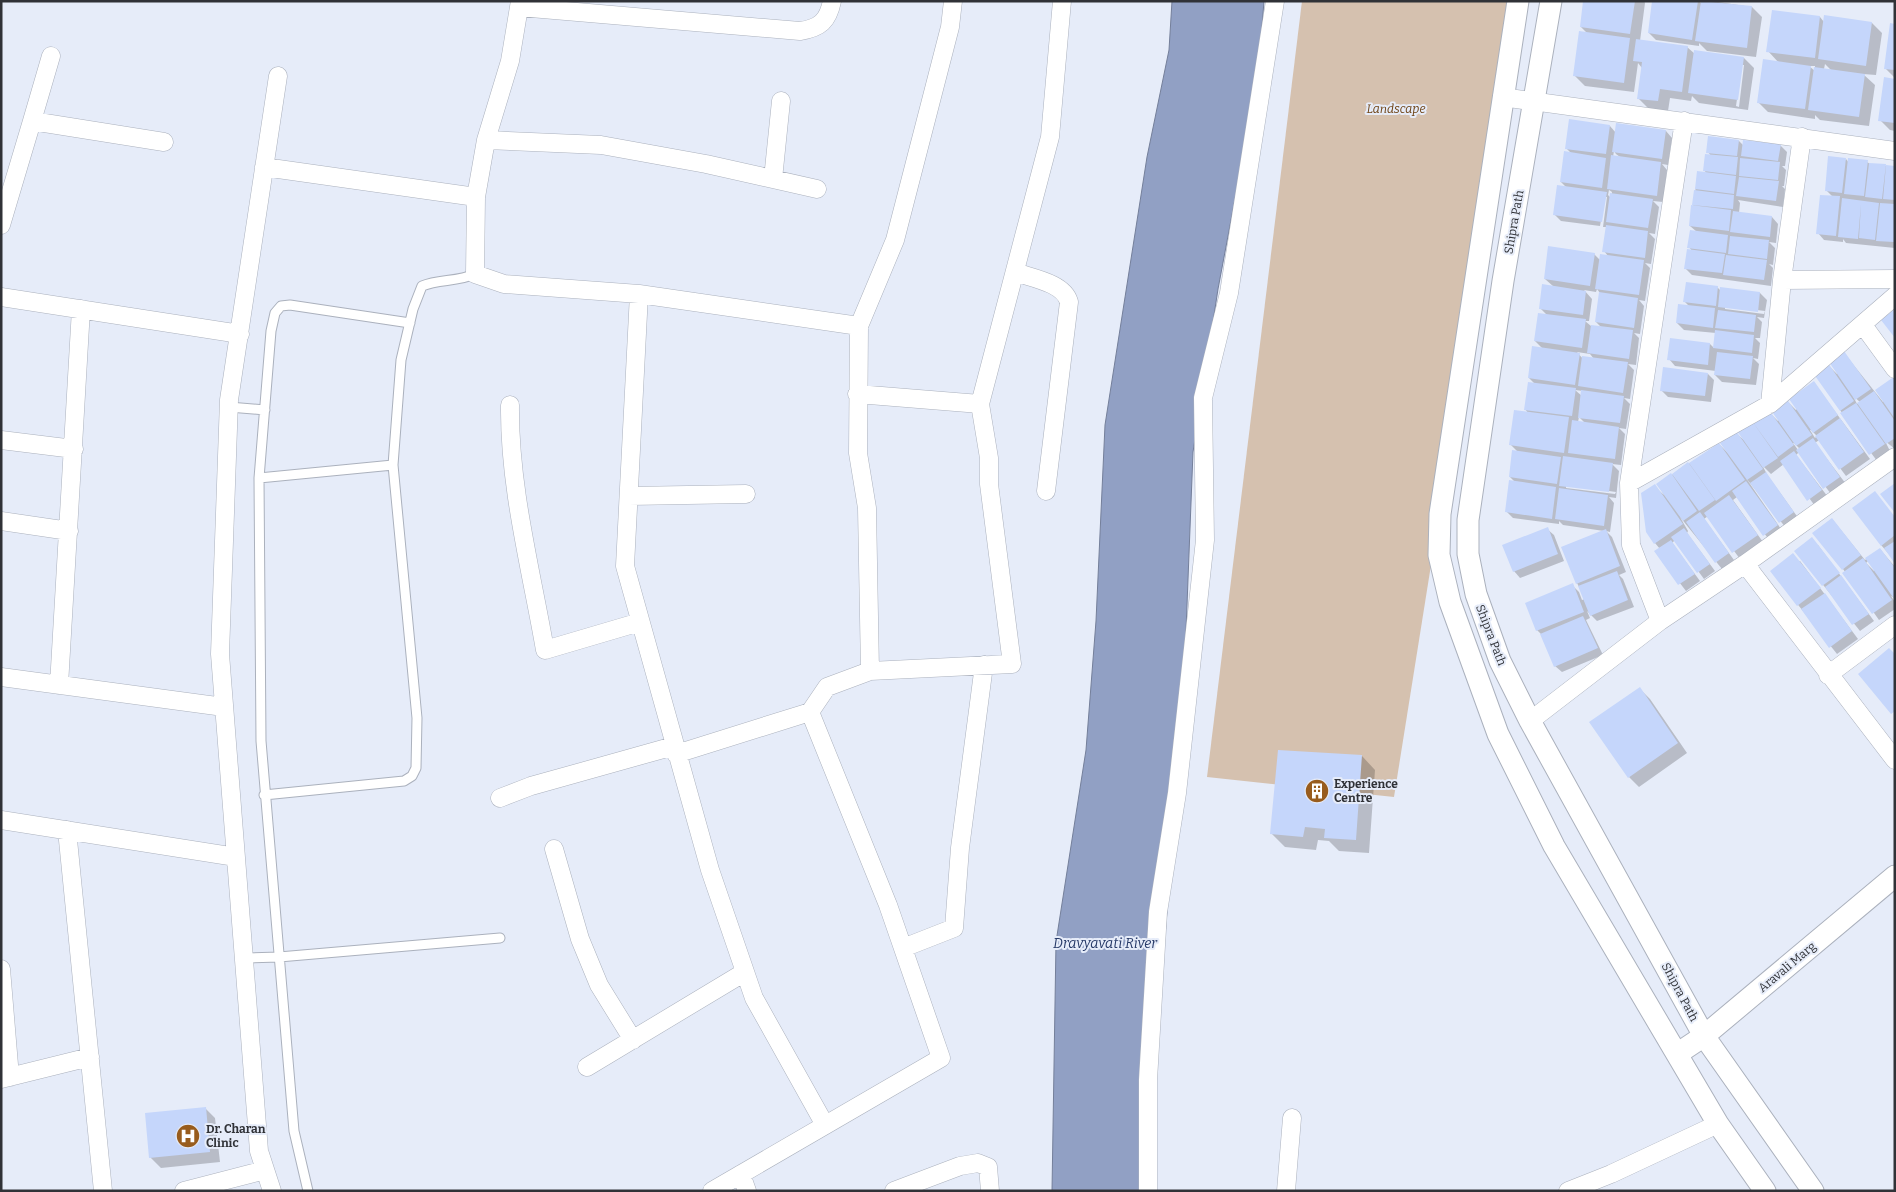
<svg xmlns="http://www.w3.org/2000/svg" width="1896" height="1192" font-family="Bitter,serif">
	<style>
		.green { fill: #d5c1af }
		.water { fill: #91a0c4; stroke: #747f9a }
		.shadow { fill: #0003; fill-rule: evenodd }
		.building { fill: #c5d6fb }
		.lines { fill: none; stroke-linecap: round; stroke-linejoin: round }
		.service-casing { stroke: #abb1bd; stroke-width: 11 }
		.minor-casing { stroke: #abb1bd; stroke-width: 19 }
		.tertiary-casing { stroke: #abb1bd; stroke-width: 23 }
		.service { stroke: #fff; stroke-width: 9 }
		.minor { stroke: #fff; stroke-width: 18 }
		.tertiary { stroke: #fff; stroke-width: 21 }
		.labels { text-anchor: middle; dominant-baseline: central; stroke-width: 4; stroke-linejoin: round; paint-order: stroke }
		.park-label { font-size: 12px; font-style: italic; fill: #6c4011; stroke: #e6ecf9 }
		.street-label { font-size: 12px; fill: #303237; stroke: #e6ecf9 }
		.poi-label { font-size: 12px; font-weight: bold; fill: #303237; stroke: #e6ecf9; text-anchor: start }
		.water-label { font-size: 14px; font-style: italic; fill: #273a68; stroke: #e6ecf9 }
	</style>
	<rect width="100%" height="100%" fill="#e6ecf9"/>
	<!-- green -->
	<path class="green" d="M1302 1H1521L1394 797 1207 777Z"/>
	<!-- water -->
	<path class="water" d="M1172 1H1264L1258 77 1218 289 1193 452 1183 707 1145 1191H1052L1056 942 1086 750 1096 621 1105 425 1147 157 1169 50Z"/>
	<!-- shadow -->
	<path class="shadow" d="M1585 1H1644L1645 3 1640 41 1687 47 1695 54 1744 58 1754 68 1748 110 1699 103 1692 96 1691 101 1670 98 1668 111 1648 108 1638 98 1642 68 1638 63 1634 92 1585 86 1575 76 1588 34 1581 27ZM1742 65H1744L1739 107 1736 106Z
		M1653 1H1699L1702 4V1H1711L1752 7 1762 17 1756 57 1707 51 1699 43V46L1656 40 1649 33Z
		M1773 11 1820 17 1824 22 1872 23 1882 33 1876 75 1863 74 1875 85 1869 126 1820 120 1815 115V119L1768 112 1758 102 1779 63 1768 51ZM1825 64 1831 70 1824 69ZM1809 66H1815V71Z
		M1895 25V78L1885 68Z
		M1895 80V131L1890 130 1880 120Z
		M1610 126 1616 133 1666 131 1672 138 1668 165 1662 164 1667 170 1663 202 1653 201 1659 207 1655 234 1649 233 1655 239 1651 264 1645 263 1650 268 1645 301 1639 300 1644 306 1640 334 1634 333 1639 338 1636 365 1628 364 1634 370 1630 399 1624 398 1630 404 1626 429 1619 428 1625 434 1621 465 1612 464 1619 471 1616 498 1609 497 1614 503 1610 532 1606 531 1612 537 1626 572 1619 575 1623 579 1634 607 1597 621 1587 611 1590 618 1586 620 1603 655 1562 672 1555 666 1542 635 1537 630 1572 585 1579 592 1582 600 1585 599 1577 583 1604 531 1563 525 1559 521V524L1513 518 1506 511 1516 483 1510 477 1518 452 1511 445 1528 413 1525 409 1535 384 1529 378 1543 349 1535 341 1547 315 1540 308 1554 287 1545 279 1594 254 1600 260 1608 256 1604 251 1607 227H1603L1607 197H1605L1600 226 1561 221 1554 214 1567 188 1561 182 1572 154 1566 148ZM1614 151 1616 154 1620 157H1613ZM1609 190 1612 192 1611 198 1608 195ZM1597 289 1600 293 1596 322 1601 327 1591 326 1585 321H1589L1592 299 1584 290 1596 292ZM1577 352 1590 354 1594 359H1583ZM1575 390 1583 391 1582 396ZM1579 417 1585 423 1578 422ZM1566 485 1616 492 1615 494 1566 488Z
		M1710 137 1739 141 1744 146 1780 145 1787 152 1785 166H1782L1786 170 1784 186H1782L1785 189 1783 207 1738 200 1740 203 1739 213 1772 217 1778 224 1776 243 1769 242 1775 248 1773 265 1769 264 1773 268 1771 286 1692 275 1685 268 1692 251 1689 247 1697 232 1690 226 1698 173 1707 174 1704 170 1711 156 1708 152Z
		M1846 159 1849 163 1867 162 1870 164 1895 167V248L1846 243 1843 239V242L1824 240 1818 233 1833 197 1826 190Z
		M1717 287 1721 291V289L1760 293 1767 300 1764 318 1757 317 1762 322 1760 338H1755L1760 343 1758 359 1753 358 1759 364 1756 385 1722 382 1715 375 1716 371 1675 366 1669 359 1710 344 1714 348 1716 333 1684 330 1677 323 1690 307 1684 301ZM1725 306 1765 311 1764 314 1725 309Z
		M1844 353 1883 402 1895 378V449L1885 441 1890 451 1877 461 1840 410 1828 365 1837 374ZM1853 396 1860 402 1857 404Z
		M1708 374 1714 380 1711 402 1668 397 1661 390Z
		M1814 383 1870 459 1846 476 1819 440 1815 443 1846 484 1831 494 1799 452 1796 455 1828 497 1815 506 1784 464 1771 474 1762 465 1768 476 1799 519 1786 528 1746 478 1783 532 1770 541 1737 497 1733 500 1763 542 1740 559 1708 516 1704 519 1734 560 1722 569 1680 517 1688 531 1687 533 1715 571 1704 579 1675 540 1672 543 1700 581 1686 591 1656 552 1660 549 1655 543 1654 486 1664 495 1658 484 1719 444 1728 453 1736 433 1745 441 1739 431 1768 411 1778 421 1786 400 1796 410ZM1810 430H1811L1817 436 1815 438ZM1793 443H1794L1800 449 1798 450Z
		M1895 517V561L1881 545Z
		M1832 519 1865 560 1880 549 1895 567V598L1891 596 1895 602V609L1879 620 1843 569ZM1868 561 1875 570 1874 571 1866 563Z
		M1547 529 1554 535 1564 561 1520 578 1514 571Z
		M1818 545 1874 621 1860 631 1796 551Z
		M1800 561 1858 639 1837 654 1772 572Z
		M1640 689 1650 699 1687 753 1639 787 1629 777Z
		M1362 756 1375 770 1369 853 1339 851 1329 841 1318 840 1316 850 1285 847 1271 833Z
		M205 1108 215 1118 220 1162 161 1168 150 1157Z"/>
	<!-- building -->
	<path class="building" d="M1583 1H1635L1630 34 1580 27Z
		M1652 1H1698L1692 40 1648 33Z
		M1701 1 1752 6 1747 48 1695 41Z
		M1772 10 1820 16 1815 58 1766 52Z
		M1824 15 1872 22 1866 66 1818 59Z
		M1890 23 1895 24V70L1884 69Z
		M1579 31 1630 38 1624 83 1573 76Z
		M1636 39 1688 46 1682 92 1660 89 1658 101 1637 99 1642 62 1633 61Z
		M1694 50 1744 57 1738 100 1688 93Z
		M1763 59 1811 66 1805 109 1757 103Z
		M1814 67 1865 74 1859 117 1808 110Z
		M1884 77 1895 79V123L1878 121Z
		M1569 119 1610 125 1606 154 1565 149Z
		M1616 123 1666 130 1662 159 1612 152Z
		M1708 136 1739 140 1737 156 1706 153Z
		M1743 140 1781 144 1778 161 1741 156Z
		M1564 151 1606 158 1602 188 1560 182Z
		M1705 154 1738 157 1736 175 1703 171Z
		M1611 155 1661 162 1657 196 1607 189Z
		M1828 156 1846 158 1842 193 1825 191Z
		M1740 158 1780 162 1778 180 1739 176Z
		M1848 158 1868 160 1864 196 1844 194Z
		M1869 163 1886 164 1882 199 1865 197Z
		M1886 165 1895 166V200L1883 199Z
		M1697 171 1736 176 1734 194 1695 189Z
		M1739 177 1779 181 1776 201 1736 196Z
		M1557 185 1607 192 1602 222 1553 215Z
		M1694 190 1734 195 1733 209 1692 205Z
		M1610 193 1653 199 1648 228 1606 222Z
		M1820 195 1840 196 1836 236 1816 234Z
		M1842 198 1879 203 1875 240 1859 238 1861 204 1858 239 1838 237Z
		M1880 203 1895 204 1894 242 1876 241Z
		M1691 205 1731 210 1729 231 1689 226Z
		M1733 211 1772 216 1770 237 1730 232Z
		M1606 225 1648 231 1645 258 1602 252Z
		M1690 230 1728 235 1726 253 1687 248Z
		M1730 236 1769 240 1767 259 1728 254Z
		M1548 246 1595 253 1590 286 1544 279Z
		M1687 249 1725 254 1722 273 1684 269Z
		M1600 254 1644 260 1639 295 1595 289Z
		M1726 255 1767 260 1764 280 1723 275Z
		M1686 282 1718 286 1716 306 1683 302Z
		M1542 284 1586 291 1583 315 1539 309Z
		M1720 287 1760 292 1758 312 1718 307Z
		M1599 292 1638 298 1634 328 1595 322Z
		M1678 304 1715 308 1713 328 1676 323Z
		M1895 309V338L1881 320Z
		M1718 310 1756 315 1754 332 1715 328Z
		M1538 313 1586 319 1582 348 1534 341Z
		M1591 325 1633 330 1629 359 1587 353Z
		M1715 330 1754 335 1752 353 1713 348Z
		M1670 338 1710 343 1708 365 1667 360Z
		M1532 346 1580 353 1575 385 1528 378Z
		M1844 351 1871 389 1855 400 1829 362Z
		M1717 352 1753 356 1750 379 1714 375Z
		M1582 356 1628 362 1623 393 1578 386Z
		M1828 363 1854 401 1840 411 1813 373Z
		M1663 367 1708 373 1705 396 1660 391Z
		M1895 376V419L1875 390Z
		M1814 381 1838 415 1813 433 1789 399Z
		M1528 382 1576 388 1572 416 1524 410Z
		M1581 390 1624 396 1620 423 1578 418Z
		M1874 391 1895 421V438L1886 444 1857 403Z
		M1786 398 1812 435 1796 446 1770 409Z
		M1856 403 1885 444 1869 455 1840 413Z
		M1514 410 1569 417 1564 453 1509 445Z
		M1769 410 1794 445 1778 457 1752 421Z
		M1840 418 1864 452 1839 470 1815 436Z
		M1572 420 1619 427 1615 459 1568 453Z
		M1752 421 1778 458 1763 468 1737 431Z
		M1736 431 1763 469 1747 480 1720 443Z
		M1813 438 1840 477 1823 489 1796 450Z
		M1719 443 1745 480 1716 501 1689 463Z
		M1512 450 1561 457 1557 484 1509 477Z
		M1794 451 1822 490 1807 501 1780 461Z
		M1563 456 1613 463 1609 492 1559 486Z
		M1688 462 1715 500 1699 511 1672 474Z
		M1766 472 1794 512 1779 523 1750 483Z
		M1671 473 1697 511 1683 521 1656 484Z
		M1509 480 1556 487 1552 519 1505 512Z
		M1746 481 1778 525 1763 536 1732 491Z
		M1895 483V513L1880 494Z
		M1655 484 1683 524 1654 544 1646 532 1641 493Z
		M1559 488 1608 495 1604 526 1555 519Z
		M1875 491 1895 517V535L1881 546 1852 508Z
		M1729 495 1758 535 1732 553 1704 513Z
		M1700 512 1729 553 1715 563 1686 522Z
		M1832 518 1861 555 1842 570 1812 533Z
		M1548 527 1558 554 1513 572 1502 545Z
		M1684 528 1710 564 1697 573 1671 537Z
		M1606 529 1620 566 1576 584 1561 547Z
		M1812 537 1840 573 1822 586 1794 551Z
		M1671 540 1695 574 1678 585 1654 551Z
		M1895 541V564L1884 548Z
		M1880 548 1895 568V600L1865 558Z
		M1793 553 1821 588 1797 606 1770 571Z
		M1863 558 1892 600 1872 614 1842 573Z
		M1617 571 1628 600 1590 616 1578 586Z
		M1841 575 1869 614 1852 625 1825 587Z
		M1573 583 1584 612 1536 631 1525 603Z
		M1825 593 1852 631 1829 648 1801 609Z
		M1583 616 1598 648 1554 667 1540 634Z
		M1889 648 1895 654V711L1891 714 1858 674Z
		M1640 687 1678 743 1628 778 1589 722Z
		M1278 750 1362 755 1356 840 1324 838 1325 829 1305 827 1303 837 1270 834Z
		M206 1107 210 1152 149 1158 145 1113Z"/>
	<g class="lines">
		<!-- service casing -->
		<g class="service-casing">
			<path id="service" d="M229 407 265 410
				M259 478 393 465
				M264 795 404 781 412 776 416 768 417 718 393 465 401 360 413 309 422 286C439 279 457 282 475 274
				M244 958 279 957 500 938
				M308 1191 294 1131 261 741 259 478 271 331 275 313 281 306 290 305 410 323"/>
		</g>
		<!-- minor casing -->
		<g class="minor-casing">
			<path id="minor" d="M520 1 510 61 486 140 476 197 475 274 504 284 639 294 859 326
				M519 7 800 31C820 28 828 21 832 1
				M1502 97 1895 151
				M32 121 51 56
				M486 140 601 145 706 164 817 189
				M264 167 476 197
				M773 179 781 101
				M1 225 32 121 164 142
				M1015 272C1032 278 1064 283 1069 302L1046 491
				M1782 280 1802 137
				M639 294 625 566 710 870 754 998 825 1125
				M1 297 240 334
				M1863 325 1895 369
				M857 394 980 404
				M1770 404 1782 280 1895 279
				M510 405C509 487 531 569 545 650L640 622
				M1 440 74 449
				M1629 483 1770 404 1895 296
				M629 496 746 494
				M1 521 69 531
				M1745 564 1895 760
				M1660 621 1631 545 1629 483 1684 121
				M870 671 1012 664 989 484V458L980 404 1050 137 1062 1
				M1828 675 1895 625
				M1 677 224 707
				M59 685 81 309
				M1530 721 1660 621 1745 564 1895 457
				M676 754 810 712 827 687 870 671 867 508 858 453 859 326 895 240 950 27 953 1
				M500 798 531 786 674 746
				M1 820 236 857
				M67 830 103 1191
				M554 849 580 939 599 985 633 1040
				M903 948 954 928 960 848 984 665
				M1 969 10 1077
				M587 1067 745 972
				M1 1079 90 1057
				M741 1174 747 1191
				M184 1191 265 1170
				M272 1191 259 1151 220 654 229 400 278 76
				M712 1191 941 1058 888 905 810 712
				M894 1191 960 1166 978 1163 988 1167 990 1191
				M1148 1191V1080L1158 912 1177 793 1205 540 1203 398 1229 293 1275 1
				M1286 1191 1292 1118
				M1568 1191 1611 1174 1718 1124"/>
		</g>
		<!-- tertiary casing -->
		<g class="tertiary-casing">
			<path id="tertiary" d="M1518 1 1440 514 1439 555 1450 602 1498 734 1554 846 1718 1124 1765 1191
				M1551 1 1503 281 1468 520V554L1476 594 1500 661 1530 721 1704 1036 1813 1191
				M1677 1054 1704 1036 1895 876"/>
		</g>
		<!-- service -->
		<use href="#service" class="service"/>
		<!-- minor -->
		<use href="#minor" class="minor"/>
		<!-- tertiary -->
		<use href="#tertiary" class="tertiary"/>
	</g>
	<!-- icons -->
	<defs>
		<g id="building-disc" transform="scale(1.25)"><circle r="9.5" fill="#985c1d" stroke="#e6ecf9"/><path d="M-4-6H4V6H1V3H-1V6H-4ZM-2.5-4.3h1.7v1.8h-1.7ZM.8-4.3h1.7v1.8H.8ZM-2.5-1h1.7V.8h-1.7ZM.8-1h1.7V.8H.8Z" fill="#fff"/></g>
		<g id="hospital-disc" transform="scale(1.25)"><circle r="9.5" fill="#985c1d" stroke="#e6ecf9"/><path d="M-5-5h3v3.5h4V-5h3V5h-3V1.5h-4V5h-3Z" fill="#fff"/></g>
	</defs>
	<g fill-rule="evenodd">
		<use href="#building-disc" x="1317" y="791"/>
		<use href="#hospital-disc" x="188" y="1136"/>
	</g>
	<g class="labels">
		<!-- park labels -->
		<g class="park-label">
			<text x="1396" y="109">Landscape</text>
		</g>
		<!-- street labels -->
		<g class="street-label">
			<text transform="translate(1514 222) rotate(-80)">Shipra Path</text>
			<text transform="translate(1491 635) rotate(69)">Shipra Path</text>
			<text transform="translate(1787 967) rotate(-40)">Aravali Marg</text>
			<text transform="translate(1680 992) rotate(62)">Shipra Path</text>
		</g>
		<!-- poi labels -->
		<g class="poi-label">
			<text x="1334" y="784">Experience<tspan x="1334" dy="14">Centre</tspan></text>
			<text x="206" y="1129">Dr. Charan<tspan x="206" dy="14">Clinic</tspan></text>
		</g>
		<!-- water labels -->
		<g class="water-label">
			<text x="1105" y="943">Dravyavati River</text>
		</g>
	</g>
	<!-- border -->
	<rect width="1896" height="1192" fill="none" stroke="#303237" stroke-width="5"/>
</svg>
